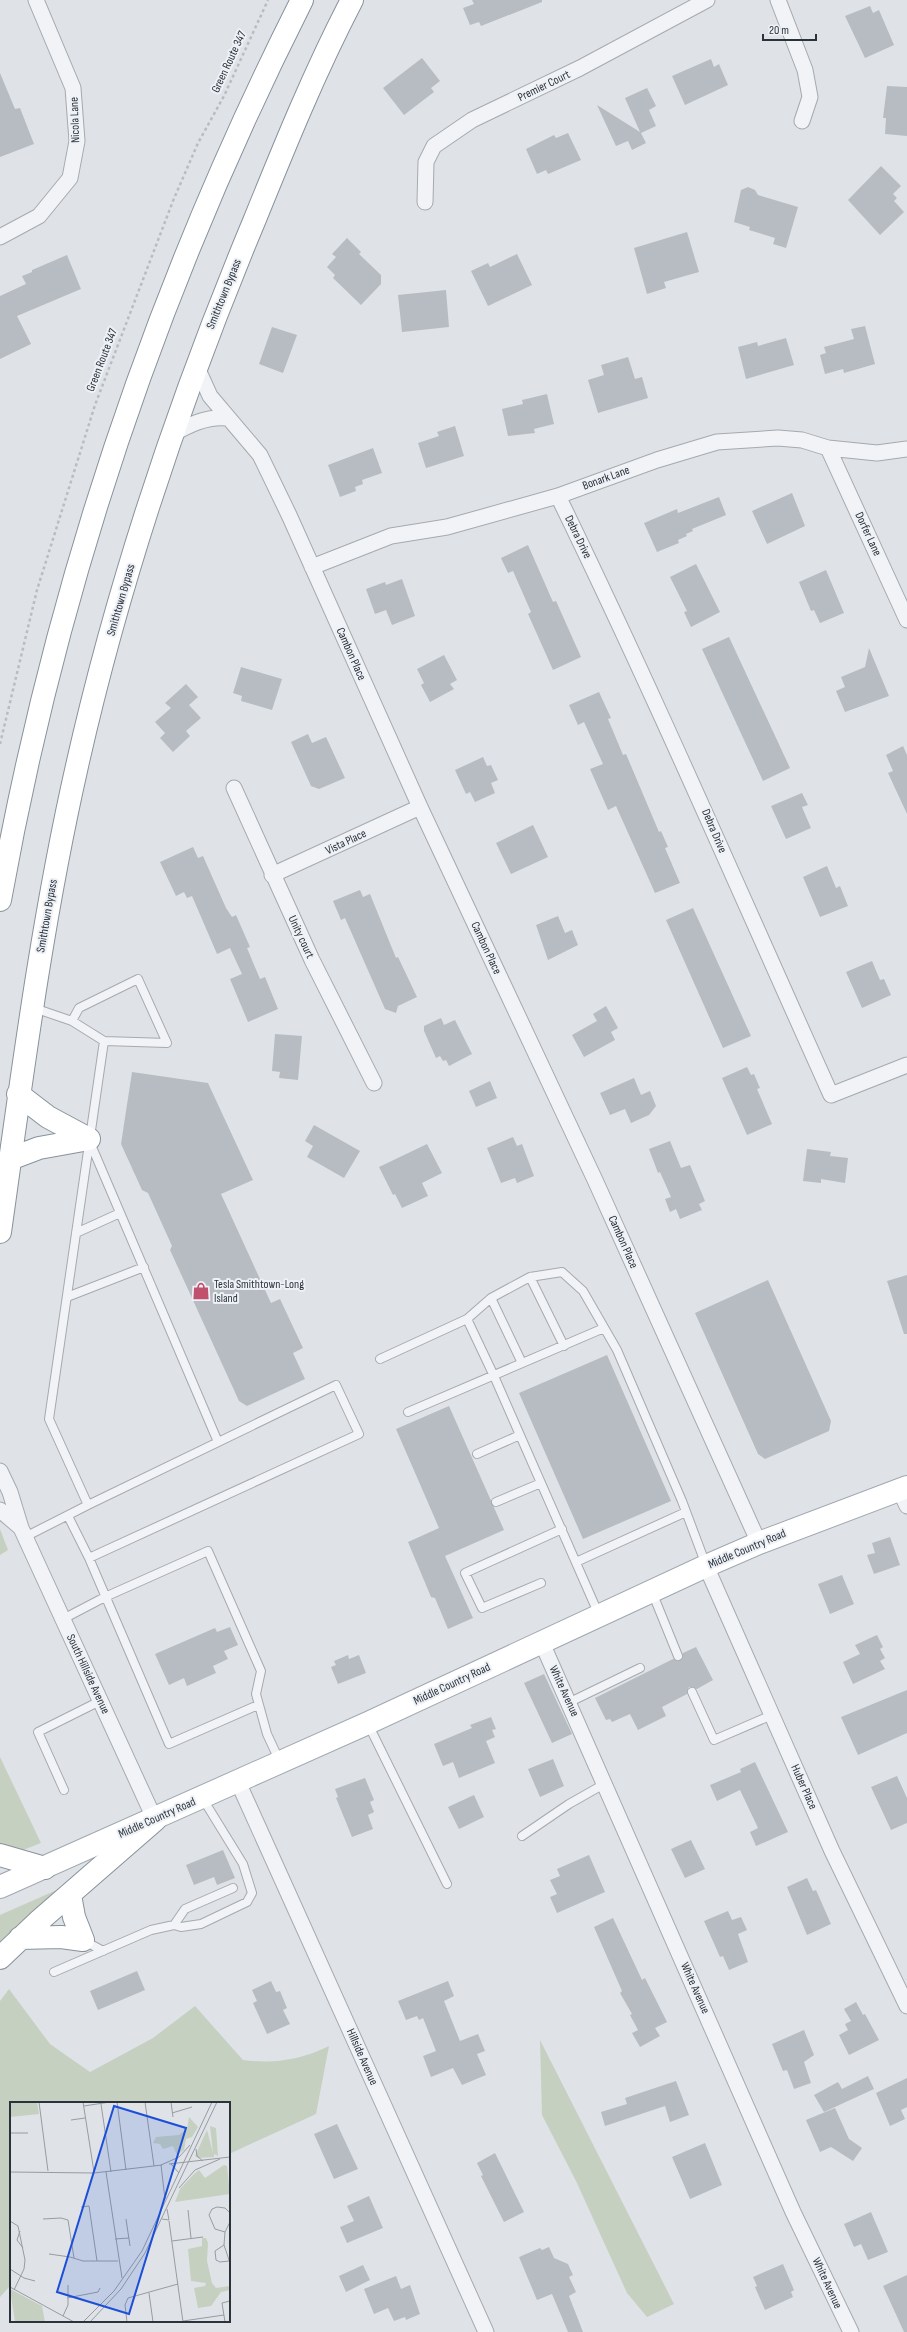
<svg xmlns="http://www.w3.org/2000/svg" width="907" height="2332" font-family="'Sofia Sans Condensed',sans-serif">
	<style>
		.green { fill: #c6d0c1 }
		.building { fill: #b7bcc3 }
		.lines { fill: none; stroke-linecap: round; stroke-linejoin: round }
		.service-casing { stroke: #a5aab0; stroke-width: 10 }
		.minor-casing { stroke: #a5aab0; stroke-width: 17 }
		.primary-casing { stroke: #a0a8b1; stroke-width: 24 }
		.trunk-casing { stroke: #88929c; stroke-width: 24 }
		.path { stroke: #b9bdc2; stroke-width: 2.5; stroke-dasharray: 3 3; stroke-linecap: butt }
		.service { stroke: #f1f3f6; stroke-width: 8 }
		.minor { stroke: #f1f3f6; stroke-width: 15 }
		.primary { stroke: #fff; stroke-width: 22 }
		.trunk { stroke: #fff; stroke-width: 22 }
		.labels { text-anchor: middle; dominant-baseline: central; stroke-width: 4; stroke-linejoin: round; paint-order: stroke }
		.street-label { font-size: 12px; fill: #2a323c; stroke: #eef1f5 }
		.poi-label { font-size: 12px; fill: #2a323c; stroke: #eef1f5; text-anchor: start }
		.inset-road { fill: none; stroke: #979ca3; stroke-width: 1 }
		.view { fill: #1d4ed8; fill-opacity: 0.15; stroke: #1d4ed8; stroke-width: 2 }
		.inset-edge { fill: none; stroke: #2a323c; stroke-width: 2 }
	</style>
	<rect width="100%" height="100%" fill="#dfe3e7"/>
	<!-- green -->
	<path class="green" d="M0 1529 8 1550 0 1555Z
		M0 1757 41 1843 0 1859Z
		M77 1881 0 1944V1915Z
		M9 1989 50 2044 90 2072 153 2038 195 2006 243 2060C275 2064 300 2060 329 2046L316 2114 229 2154V2103H11V2285L0 2297V2001Z
		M540 2040 674 2304 647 2317 627 2293 576 2181 542 2115Z"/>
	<!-- building -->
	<path class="building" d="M472 0H542V2L481 26 479 22 470 25 463 8 474 4Z
		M870 6 873 13 879 10 894 45 865 58 845 16Z
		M422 58 440 81 431 88 434 92 404 115 383 88Z
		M711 59 714 67 719 64 728 85 685 105 672 76Z
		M0 73 15 109 20 108 34 144 0 157Z
		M887 86 907 87V136L885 134 886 118H883Z
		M647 88 656 106 649 110 656 126 641 133 646 143 632 150 628 141 616 146 597 105 640 132 625 98Z
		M568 133 581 160 548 174 546 170 537 174 526 149 554 135 556 138Z
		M881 166 901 186 893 194 897 198 894 201 904 212 880 235 848 200Z
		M748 187 755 190 758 195 798 207 786 248 773 244 775 238 749 230 750 227 734 222 741 190Z
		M687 232 699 272 664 282 666 288 647 294 634 248Z
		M347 238 361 252 359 254 381 275V284L361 305 333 278 335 275 327 267 336 257 332 254Z
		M517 254 532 285 488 306 471 271 488 263 490 267Z
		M67 255 81 289 17 316 31 344 0 359V296L26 284 22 276 32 272V270Z
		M446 290 449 327 402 332 398 295Z
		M865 326 875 364 844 373 843 369 825 374 820 355 826 353 824 347 854 339 851 329Z
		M272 327 297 335 283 373 259 364Z
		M786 338 794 365 746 379 738 347 757 342 758 346Z
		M628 357 635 379 642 377 648 398 598 413 588 380 604 375 601 365Z
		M547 394 554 424 534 429 535 433 508 436 502 409 523 404 522 400Z
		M455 426 464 456 426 468 418 443 439 436 437 432Z
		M373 448 382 473 362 480 363 484 355 487 356 491 340 497 328 465Z
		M792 493 805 526 767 544 752 511Z
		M719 497 726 515 692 529 693 531 686 534 687 536 678 540 679 543 657 552 644 523 677 509 678 513Z
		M528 545 553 602 556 601 581 657 553 670 528 614 531 612 513 571 508 573 501 558Z
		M696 564 720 612 691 627 684 612 687 611 670 577Z
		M826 570 844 613 820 623 814 610 811 611 799 582Z
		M402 579 415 616 392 625 386 610 375 614 366 589 385 582 386 585Z
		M729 637 790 768 763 781 702 649Z
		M869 648 889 696 845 712 836 691 845 687 841 677 865 667Z
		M444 655 457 680 450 684 454 689 430 702 421 685 424 683 417 669Z
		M241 667 282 679 272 710 241 701 242 696 233 693Z
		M186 684 198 697 189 705 201 718 186 731 190 736 173 752 160 738 165 733 155 722 171 708 165 703Z
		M599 692 611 718 608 719 623 755 626 754 659 832 661 831 668 847 665 848 680 883 655 893 616 806 608 810 590 769 603 764 584 722 578 725 569 705Z
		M308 734 312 743 326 737 345 778 319 789 311 786 291 742Z
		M903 746 907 755V814L888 773 893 771 886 755Z
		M483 757 487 766 491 765 498 780 491 783 495 793 475 802 470 792 466 794 455 770Z
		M802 793 808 805 802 807 811 828 786 839 771 806Z
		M533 825 548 857 511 874 496 843Z
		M193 847 198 858 203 856 226 908 232 917 236 915 250 947 247 948 260 979 265 977 278 1009 248 1022 230 979 242 974 230 948 217 954 192 896 187 898 184 892 176 896 160 862Z
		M827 866 836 888 840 886 848 906 820 917 803 877Z
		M360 890 363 897 370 894 396 958 398 957 417 997 398 1006 396 1013 385 1009 345 918 341 920 333 901Z
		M693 908 751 1036 723 1048 666 920Z
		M558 916 565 933 572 930 578 945 548 960 536 925Z
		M872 961 880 980 884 979 891 995 862 1008 846 972Z
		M606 1006 618 1028 611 1032 615 1040 584 1057 572 1035 597 1021 593 1014Z
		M441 1018 444 1025 455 1020 472 1054 449 1066 446 1060 443 1061 440 1056 436 1058 424 1031V1026Z
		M275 1034 302 1036 298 1080 279 1078 280 1072 272 1071Z
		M747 1067 751 1075 754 1074 760 1088 757 1089 772 1124 747 1135 722 1078Z
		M132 1072 208 1083 253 1180 221 1194 271 1303 280 1299 303 1348 293 1353 305 1379 247 1406 239 1401 170 1250 172 1246 148 1193 142 1190 121 1144Z
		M634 1078 641 1095 650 1091 656 1106 649 1115 631 1123 625 1109 610 1115 600 1093Z
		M490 1081 497 1098 476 1107 469 1091Z
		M314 1125 360 1151 344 1178 307 1157 313 1146 305 1141Z
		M513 1137 517 1146 522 1144 534 1176 517 1183 515 1178 501 1183 487 1148Z
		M670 1141 681 1168 690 1165 705 1201 699 1204 702 1210 680 1219 676 1209 670 1212 665 1199 671 1197 660 1172 658 1173 649 1149Z
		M427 1144 442 1173 422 1183 428 1196 402 1208 395 1194 393 1195 379 1167Z
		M807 1149 831 1152 830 1156 848 1158 845 1183 821 1179V1183L803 1181Z
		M907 1275V1334H904L887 1281Z
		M768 1280 831 1421 829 1431 765 1459 758 1454 695 1313Z
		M607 1355 671 1501 583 1539 519 1393Z
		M449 1406 504 1530 445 1556 473 1618 448 1629 435 1598 431 1597 408 1542 439 1528 396 1429Z
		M890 1537 900 1565 874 1574 867 1555 875 1553 872 1543Z
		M842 1575 854 1604 830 1614 818 1584Z
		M230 1627 238 1645 224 1651 228 1659 213 1666 216 1673 187 1686 184 1678 169 1685 155 1654 215 1628 217 1632Z
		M877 1635 883 1647 880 1649 885 1658 880 1661 885 1669 853 1684 843 1662 860 1654 855 1645Z
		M696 1647 713 1680 697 1689 689 1687 687 1694 662 1707 666 1716 638 1730 630 1714 612 1722 610 1719 606 1720 595 1698 673 1659 680 1661 683 1653Z
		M348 1655 349 1659 359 1655 366 1673 338 1684 331 1667 336 1665 334 1661Z
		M544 1674 572 1734 552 1743 524 1683Z
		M907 1690V1733L858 1755 841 1717Z
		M491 1717 496 1729 492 1730 495 1737 486 1741 495 1763 459 1778 453 1762 443 1766 434 1744 472 1728 470 1725Z
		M553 1759 564 1786 540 1797 528 1769Z
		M755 1762 788 1832 756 1846 750 1832 758 1828 740 1790 717 1801 710 1785 741 1772 740 1769Z
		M897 1776 907 1798V1823L891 1830 871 1787Z
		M365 1778 374 1800 370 1802 374 1812 368 1815 373 1829 352 1837 336 1798 338 1797 335 1789Z
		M474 1795 484 1817 459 1829 448 1807Z
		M691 1840 705 1869 685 1878 671 1849Z
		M223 1850 235 1878 217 1885 214 1877 194 1885 186 1865Z
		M589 1855 605 1892 557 1913 550 1897 557 1894 550 1880 560 1876 557 1869Z
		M807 1878 813 1891 816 1890 831 1924 807 1935 787 1887Z
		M728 1911 732 1920 741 1917 747 1930 738 1934 748 1962 729 1970 723 1956 720 1957 704 1921Z
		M613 1918 642 1980 645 1978 667 2022 655 2028 660 2036 640 2047 632 2033 638 2030 630 2015 632 2014 620 1993 622 1991 594 1927Z
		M137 1971 145 1990 98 2010 90 1991Z
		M271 1981 276 1992 280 1991 287 2008 283 2010 290 2024 267 2034 253 2003 257 2001 252 1990Z
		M448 1981 454 1996 444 2001 460 2041 478 2034 485 2051 477 2054 486 2075 462 2085 453 2068 431 2077 423 2056 436 2051 423 2018 419 2020 417 2016 406 2020 398 2001Z
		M856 2002 863 2015 865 2014 879 2040 849 2055 839 2035 848 2030 845 2024 851 2021 844 2009Z
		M804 2030 814 2055 804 2062 811 2083 794 2089 787 2070 783 2071 772 2044Z
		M868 2076 874 2089 824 2112 814 2095 838 2082 842 2089Z
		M907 2078V2107L901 2110 905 2119 890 2126 876 2093Z
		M676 2081 689 2115 670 2122 665 2106 605 2126 601 2112 627 2104 625 2098Z
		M835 2108 849 2139 862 2148 853 2161 831 2147 820 2152 806 2120Z
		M337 2124 358 2169 334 2179 314 2134Z
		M705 2143 722 2185 690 2199 672 2157Z
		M495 2153 524 2212 504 2222 481 2176 483 2175 477 2163Z
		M369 2196 383 2228 347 2243 340 2227 354 2221 347 2206Z
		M871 2212 888 2252 868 2260 861 2244 854 2247 844 2224Z
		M549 2247 554 2258 568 2264 573 2275 569 2277 576 2292 569 2296 583 2332H568L552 2294 537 2300 519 2257 540 2248 542 2250Z
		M783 2264 794 2290 791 2292 793 2297 765 2310 755 2287 757 2286 753 2277Z
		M363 2265 370 2280 346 2292 339 2276Z
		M907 2275V2332H904L883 2286Z
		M396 2276 401 2289 410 2285 420 2314 406 2320 405 2317 394 2321 388 2308 374 2314 364 2289Z"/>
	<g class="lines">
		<!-- service casing -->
		<g class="service-casing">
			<path id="service" d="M72 1021 79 1008 138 979 167 1043 104 1041
				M89 1140 218 1442
				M76 1233 120 1213
				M530 1277 564 1346
				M67 1297 144 1267
				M491 1298 522 1363
				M467 1319 494 1376 599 1615
				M380 1359 467 1319 491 1298 530 1277 562 1272 583 1291 617 1350 682 1501 706 1565
				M408 1412 604 1328
				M477 1454 520 1435
				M496 1502 541 1483
				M68 1516 89 1558 359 1434 336 1385 88 1505
				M25 1537 88 1505 49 1419 104 1041 72 1021 34 1008
				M89 1558 169 1744 258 1705
				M576 1562 686 1512
				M541 1583 482 1608 465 1573 562 1529
				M652 1592 678 1656
				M63 1619 105 1597 208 1551 261 1671 256 1694 267 1734 280 1762
				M692 1692 714 1740 772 1715
				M570 1702 640 1668
				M368 1724 447 1884
				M64 1790 38 1732 100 1701
				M522 1836 569 1804 606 1783
				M174 1925 181 1927 201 1924 247 1902 252 1893 243 1864 203 1799
				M83 1940 103 1951
				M54 1972 151 1930 174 1925 185 1909 233 1888"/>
		</g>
		<!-- minor casing -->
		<g class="minor-casing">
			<path id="minor" d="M778 0 805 70 810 97 802 121
				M425 202 426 162 434 146 472 120 580 68 707 0
				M0 237 39 216 70 178 77 141 73 88 36 0
				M196 365 210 396 260 455 289 515 420 807 595 1180 759 1543
				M171 435C189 425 206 416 227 418
				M828 448 907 620
				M558 496C654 693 741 895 831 1095L907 1065
				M312 567 391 536 447 527 558 496 657 460 717 442 778 438 802 440 828 448 877 453 907 449
				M234 788 312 960 374 1083
				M272 875 420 807
				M0 1471 10 1492 21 1528 155 1820
				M899 1489 907 1506
				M0 1510 20 1527
				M706 1566 832 1851 907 2006
				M542 1643 793 2212 851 2332
				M238 1782 486 2332"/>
		</g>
		<!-- primary casing -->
		<g class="primary-casing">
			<path id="primary" d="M0 1887 368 1723 706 1566 759 1543 907 1487"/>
		</g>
		<!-- trunk casing -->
		<g class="trunk-casing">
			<path id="trunk" d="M0 900C56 587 159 283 302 0
				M18 1094 48 1117 89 1139
				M10 1159 39 1148 89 1139
				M0 1232C22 1076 42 920 77 766 119 579 181 396 255 219 285 145 315 71 352 0
				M0 1855 45 1868
				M70 1895 74 1917 83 1940
				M20 1938 61 1937 83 1940
				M0 1958 40 1920 155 1820"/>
		</g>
		<!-- path -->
		<path class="path" d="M0 744 37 590 95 405 173 201 198 143 224 96 268 0"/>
		<!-- service -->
		<use href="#service" class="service"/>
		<!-- minor -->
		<use href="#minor" class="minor"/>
		<!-- primary -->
		<use href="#primary" class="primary"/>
		<!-- trunk -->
		<use href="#trunk" class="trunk"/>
	</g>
	<!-- icons -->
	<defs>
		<g id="shop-bare" transform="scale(1.38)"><path d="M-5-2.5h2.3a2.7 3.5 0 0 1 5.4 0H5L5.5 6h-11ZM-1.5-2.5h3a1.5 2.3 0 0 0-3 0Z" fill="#c0506b" stroke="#eef1f5" stroke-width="2.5" paint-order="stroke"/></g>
	</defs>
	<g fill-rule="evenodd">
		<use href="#shop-bare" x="201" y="1291"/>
	</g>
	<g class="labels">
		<!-- street labels -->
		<g class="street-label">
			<text transform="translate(229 62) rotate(-65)">Green Route 347</text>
			<text transform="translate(544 86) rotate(-26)">Premier Court</text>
			<text transform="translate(75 120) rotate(-92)">Nicola Lane</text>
			<text transform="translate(224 294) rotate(-68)">Smithtown Bypass</text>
			<text transform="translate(102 360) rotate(-69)">Green Route 347</text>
			<text transform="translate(606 478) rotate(-20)">Bonark Lane</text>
			<text transform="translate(868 534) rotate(65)">Dorfer Lane</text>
			<text transform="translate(578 537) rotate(64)">Debra Drive</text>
			<text transform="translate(121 600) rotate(-74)">Smithtown Bypass</text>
			<text transform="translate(351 654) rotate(66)">Cambon Place</text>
			<text transform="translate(714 831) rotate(67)">Debra Drive</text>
			<text transform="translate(346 842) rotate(-25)">Vista Place</text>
			<text transform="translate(47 916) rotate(-80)">Smithtown Bypass</text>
			<text transform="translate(301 937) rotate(65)">Unity court</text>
			<text transform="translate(486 948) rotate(65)">Cambon Place</text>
			<text transform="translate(623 1242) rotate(66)">Cambon Place</text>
			<text transform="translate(747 1549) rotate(-23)">Middle Country Road</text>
			<text transform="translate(88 1674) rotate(65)">South Hillside Avenue</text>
			<text transform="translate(452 1684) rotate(-25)">Middle Country Road</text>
			<text transform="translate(564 1691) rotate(65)">White Avenue</text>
			<text transform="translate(804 1787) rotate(66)">Huber Place</text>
			<text transform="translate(157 1818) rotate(-24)">Middle Country Road</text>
			<text transform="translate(695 1988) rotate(66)">White Avenue</text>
			<text transform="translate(362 2057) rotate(66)">Hillside Avenue</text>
			<text transform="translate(827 2283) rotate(65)">White Avenue</text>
		</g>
		<!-- poi labels -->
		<g class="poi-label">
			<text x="214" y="1284">Tesla Smithtown-Long<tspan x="214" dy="14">Island</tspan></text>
		</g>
	</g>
	<!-- overview -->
	<g transform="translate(10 2102)">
		<rect width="220" height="220" fill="#dfe3e7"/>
		<path d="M0 0H27L29 12 0 15ZM179 15 188 25 182 35 176 37 174 48 167 53 163 44 153 47 150 42 143 41 146 35 169 33 177 27ZM200 24 206 26 208 54 204 52V55L188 56 185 54 197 28 203 51ZM214 63 217 64 220 92 165 100 170 87 184 72 189 68 195 76ZM192 136H196L198 141 197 159 202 181 206 186 220 184V188L211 190 201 204 188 206 184 186 195 184 196 181 181 179 178 147 192 144ZM0 187 32 204 35 220H5Z" fill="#c6d0c1"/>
		<path class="inset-road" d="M29 0 38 69M73 0 84 70M107 0 116 68M135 0 144 64M161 0 163 15M91 2 101 70M74 4 100 0M162 11 182 5M61 18 75 16M0 31H18M186 47 187 54 193 59M159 62 220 55M161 62 169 71M151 63 155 97M151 63 169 55 180 43M0 70 84 71 152 63M96 70 112 176M169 86 185 68 210 57M71 105 79 104 87 159M178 108 181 136M33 117 51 116 58 118 64 156M116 117 120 144M152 117 159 118 157 107M0 119 8 124 15 158 14 167 4 188M159 119 173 220M220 120 215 130 214 143 220 161M10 129 7 138 13 146M215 130 205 127 199 113 202 107 207 105 215 106 220 111M105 137 119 136M162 139 193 135M214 143 205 149 206 158 210 160 219 159M39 152 60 155 73 159H108M0 167 14 176 25 179M0 185 64 220M139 191 143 220M57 196 88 190 90 186M53 214 58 203V183M173 219 214 213M73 220 104 189 132 149 202 0M80 220 111 187 135 151 207 0M117 220 115 203 118 196 168 182M215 220 212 201 220 199"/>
		<path class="view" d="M104 4 176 26 119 212 47 190Z"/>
		<rect width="220" height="220" class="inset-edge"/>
	</g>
	<!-- scale -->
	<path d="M763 34v6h53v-6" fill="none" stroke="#2a323c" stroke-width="2"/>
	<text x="769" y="34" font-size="12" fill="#2a323c" stroke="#eef1f5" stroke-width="3" paint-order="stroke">20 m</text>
</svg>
